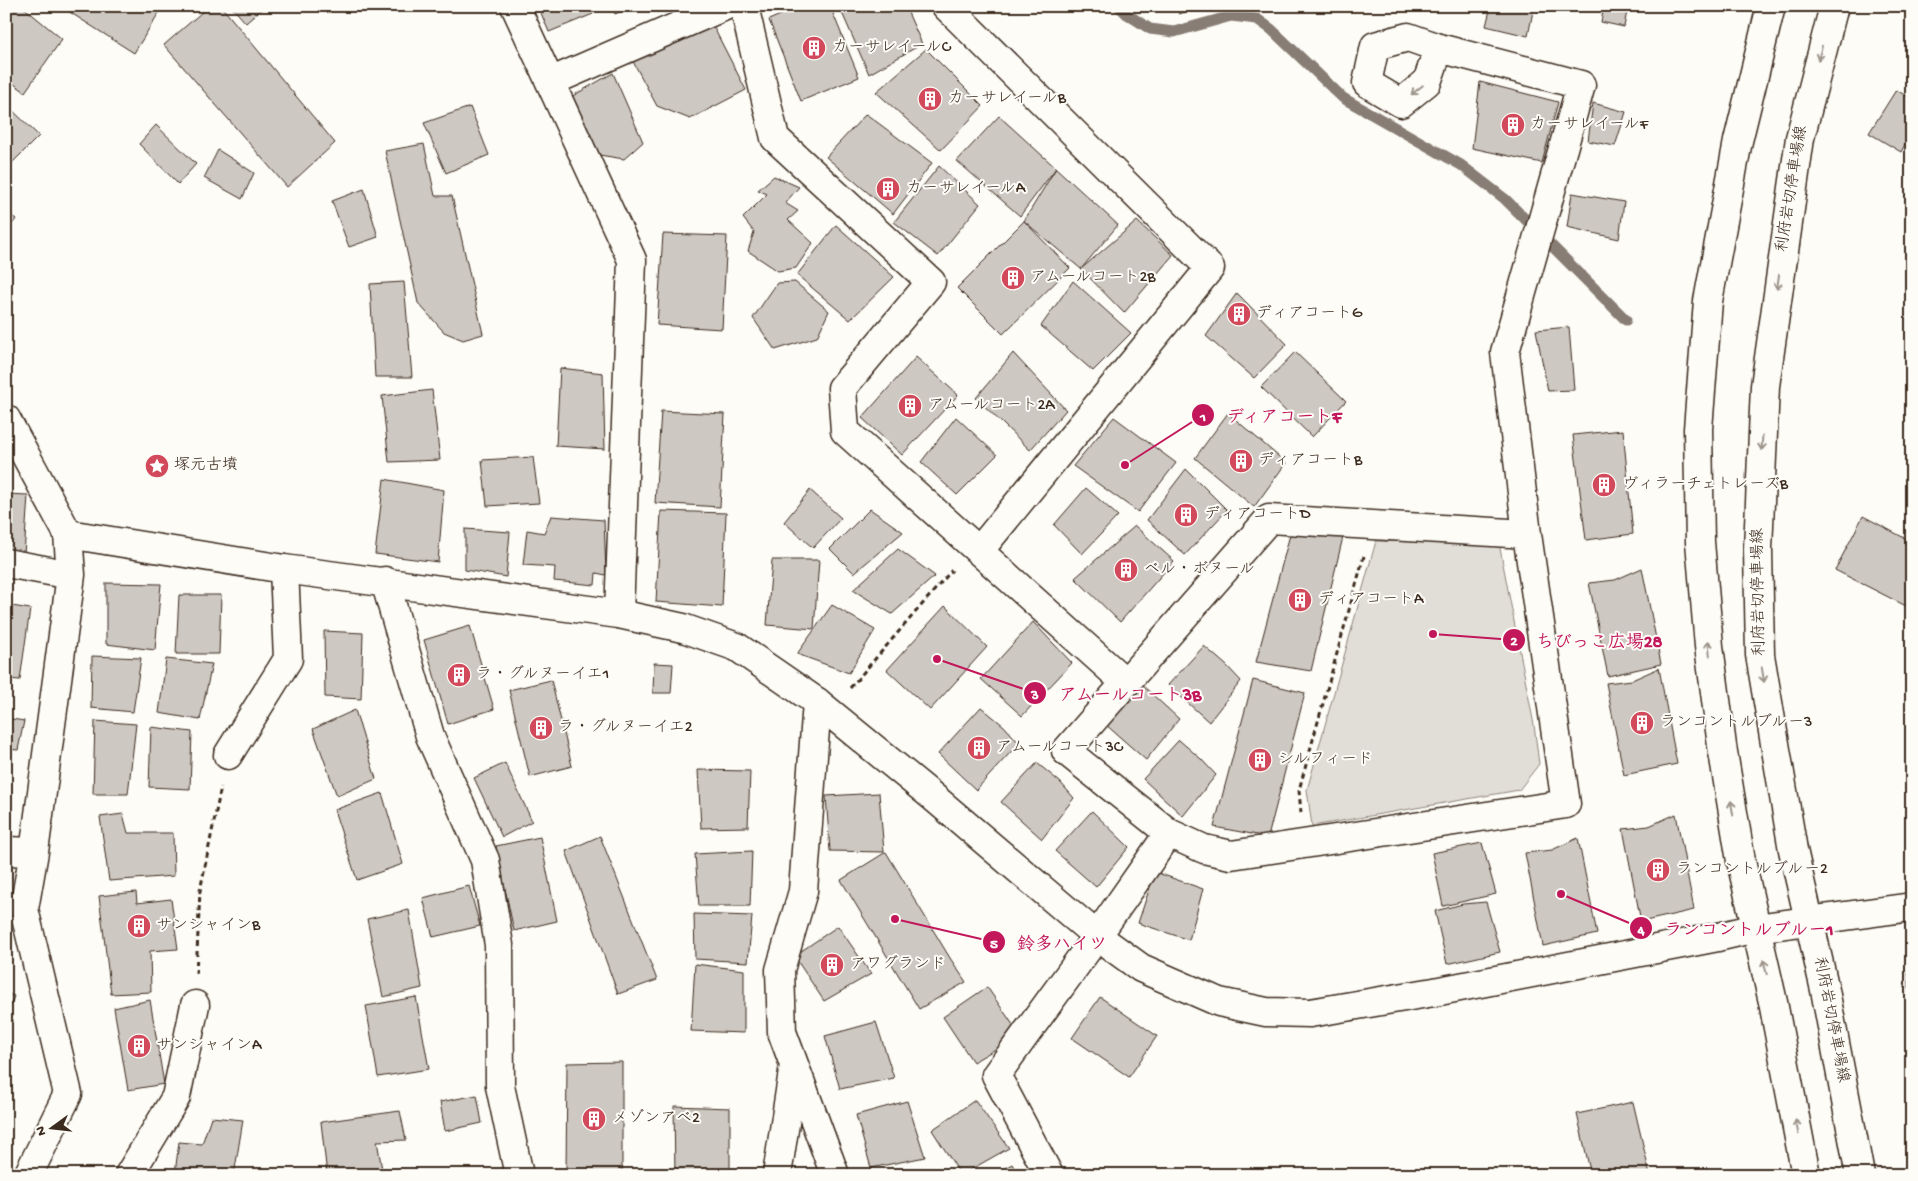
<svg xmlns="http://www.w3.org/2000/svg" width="1918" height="1181" font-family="'Gochi Hand','Klee One',sans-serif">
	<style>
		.green { fill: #e1ded7; stroke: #8e847a }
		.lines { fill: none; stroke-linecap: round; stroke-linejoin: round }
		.stream { stroke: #887d74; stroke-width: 11 }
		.building { fill: #cdc8c2; stroke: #3b2a1e }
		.minor-casing { stroke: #3b2a1e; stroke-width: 31 }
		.tertiary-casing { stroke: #3b2a1e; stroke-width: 31 }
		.secondary-casing { stroke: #3b2a1e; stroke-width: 31 }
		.path { stroke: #3b2a1e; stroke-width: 3; stroke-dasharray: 5 4; stroke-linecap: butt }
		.minor { stroke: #fdfcf7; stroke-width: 28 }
		.tertiary { stroke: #fdfcf7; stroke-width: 28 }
		.secondary { stroke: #fdfcf7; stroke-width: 28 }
		.oneway { stroke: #9c938a }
		.labels { text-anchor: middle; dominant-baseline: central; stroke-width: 4; stroke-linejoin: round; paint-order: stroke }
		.poi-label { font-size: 16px; fill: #3b2a1e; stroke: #fdfcf7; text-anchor: start }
		.street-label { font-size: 16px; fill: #3b2a1e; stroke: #fdfcf7 }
		.leader { fill: none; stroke: #c2185b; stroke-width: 2 }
		.callout-dot { fill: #c2185b; stroke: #fdfcf7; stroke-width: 2 }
		.mark-label { font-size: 15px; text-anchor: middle; font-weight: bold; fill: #fff }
		.callout-label { font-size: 18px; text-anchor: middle; font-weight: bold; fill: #c2185b; stroke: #fdfcf7; stroke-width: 4; stroke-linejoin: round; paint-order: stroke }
	</style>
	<rect width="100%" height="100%" fill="#fdfcf7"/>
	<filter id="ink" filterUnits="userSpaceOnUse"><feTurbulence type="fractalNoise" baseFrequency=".02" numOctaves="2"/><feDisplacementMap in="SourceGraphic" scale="10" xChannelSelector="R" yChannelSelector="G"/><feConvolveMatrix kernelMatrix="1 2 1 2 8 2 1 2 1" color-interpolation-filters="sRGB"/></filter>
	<g filter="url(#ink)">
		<!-- green -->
		<path class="green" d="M1376 541 1499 543 1534 725 1539 764 1519 790 1312 826 1307 790Z"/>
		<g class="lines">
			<!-- stream -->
			<path class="stream" d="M1119 6 1127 14 1150 29 1174 32 1231 16 1257 19 1271 29 1343 98 1461 165 1505 199 1626 320"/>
		</g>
		<!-- building -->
		<path class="building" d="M6 6H22L62 39 25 92 6 78Z
			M60 6H163L134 53Z
			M209 6H221L335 143 287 187 164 45Z
			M231 6H265L246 23Z
			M538 6H590L593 14 549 32Z
			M611 6H634L615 14Z
			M800 6H830L859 77 801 101 769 20Z
			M839 6H905L922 44 869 74Z
			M1175 6H1205L1179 14Z
			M1491 6H1534L1528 36 1486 26Z
			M1604 6H1628L1624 27 1601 22Z
			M693 25 713 26 746 90 690 119 657 106 630 56Z
			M926 49 983 106 941 150 876 92Z
			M613 73 643 142 624 159 593 154 569 98Z
			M1480 82 1558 102 1542 163 1472 148Z
			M1896 90 1912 99V131L1901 152 1869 133Z
			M1593 103 1626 112 1615 146 1588 141Z
			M6 104 39 136 6 169Z
			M470 107 489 155 446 173 424 123Z
			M866 114 932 163 893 214 826 157Z
			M999 116 1056 168 1020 216 957 161Z
			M156 125 196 164 178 184 139 144Z
			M424 144 435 196H452L483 334 463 340 444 332 418 303 385 151Z
			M218 150 254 173 242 199 204 178Z
			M939 166 980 204 938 256 894 222Z
			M1056 168 1118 225 1081 269 1024 221Z
			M774 176 799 187 785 203 798 211 788 220 813 243 796 268 778 271 748 251 754 232 743 218 767 194 758 190Z
			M364 189 378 237 349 247 332 201Z
			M1572 193 1624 202 1619 239 1567 227Z
			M6 212 16 219 6 233Z
			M1024 221 1070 268 1003 334 957 288Z
			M1137 221 1173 255 1124 313 1081 269Z
			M836 225 894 277 850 320 797 275Z
			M663 234 727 236 722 329 657 325Z
			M1073 281 1131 333 1093 371 1041 326Z
			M404 282 412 377H375L370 284Z
			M795 282 829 311 817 337 775 350 753 318 777 283Z
			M1237 293 1287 344 1254 378 1206 336Z
			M1569 327 1574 390 1548 391 1536 330Z
			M1295 352 1346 401 1312 437 1261 387Z
			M1013 353 1066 410 1030 450 976 398Z
			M916 357 958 395 902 455 862 418Z
			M560 368 603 373 605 449 556 446Z
			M432 390 440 460 389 462 382 396Z
			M661 411 725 414 720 507 655 503Z
			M1228 413 1286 463 1254 507 1195 458Z
			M956 417 997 455 957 495 921 462Z
			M1114 417 1176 463 1138 512 1073 466Z
			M1623 430 1633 534 1586 540 1573 435Z
			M533 457 539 503 487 506 482 460Z
			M1186 469 1227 510 1185 555 1147 520Z
			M384 479 444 490 438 562 375 554Z
			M1086 488 1118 516 1082 554 1054 525Z
			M810 490 841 518 813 548 784 522Z
			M6 494 28 495 24 555 6 552Z
			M870 509 903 532 854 573 830 549Z
			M661 511 726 513 722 607 656 602Z
			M551 516 604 520 606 575 596 573 595 585 554 581 555 567 523 565 527 530 544 533Z
			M1863 516 1912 542V609L1835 570Z
			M1135 526 1174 561 1120 622 1075 578Z
			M1292 527 1343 537 1311 671 1256 662Z
			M465 529 510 532 506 577 465 570Z
			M898 549 935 576 892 614 853 590Z
			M772 560H819L814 629 767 625Z
			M1642 568 1661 664 1608 676 1589 583 1615 580Z
			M106 583 161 584 155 650 106 644Z
			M179 595H221L219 654H176Z
			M6 605 30 609 20 680 6 679Z
			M832 605 875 630 849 673 797 654Z
			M945 606 987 647 930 710 887 670Z
			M1033 622 1072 663 1022 716 981 679Z
			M470 626 494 709 448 724 424 640Z
			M324 631 363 633 361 699 325 697Z
			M1204 646 1226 665 1241 681 1209 722 1168 685Z
			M92 656 141 658 133 712 91 708Z
			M166 659 212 664 200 720 159 713Z
			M654 663 673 664 671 693H653Z
			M1659 668 1677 764 1624 775 1606 683 1632 680Z
			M551 680 572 766 530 777 509 690Z
			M1253 680 1305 693 1268 837 1214 827Z
			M1141 684 1179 719 1146 760 1105 724Z
			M981 707 1004 726 1019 743 976 790 938 754Z
			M355 710 376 779 337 796 313 729Z
			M6 718 24 721 18 750 6 749Z
			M95 721 136 724 128 794H93Z
			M151 727 192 732 190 789 149 787Z
			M1179 740 1201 759 1216 775 1183 816 1143 779Z
			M505 763 532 821 502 837 474 778Z
			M1037 763 1060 782 1074 798 1042 839 1001 802Z
			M698 770 750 771 748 827 701 828Z
			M382 793 403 864 357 880 334 810Z
			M879 793 884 852 830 851 826 796Z
			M1092 811 1129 847 1096 887 1055 851Z
			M123 814 128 833H173L174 876 109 881 100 817Z
			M1676 814 1694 910 1641 922 1623 829 1649 826Z
			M600 836 657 980 618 994 566 851Z
			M540 837 557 921 514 931 496 846Z
			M1578 838 1597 934 1543 946 1525 853 1552 850Z
			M1482 843 1496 894 1443 906 1432 853Z
			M752 851 750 906H699L695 854Z
			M886 852 950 958 966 982 919 1009 841 880Z
			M1155 872 1203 889 1189 940 1138 923Z
			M469 886 480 926 433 937 423 898Z
			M136 892 137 903 171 899 178 949 150 951 151 992 111 994 99 896Z
			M1486 902 1500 952 1447 964 1435 911 1463 904Z
			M409 910 422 988 383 997 367 919Z
			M694 914 752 916 748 962 695 959Z
			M838 926 871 974 824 1001 794 956Z
			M695 964 744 970V1033L691 1031Z
			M1912 972V1025H1911L1908 973Z
			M987 987 1020 1035 973 1062 943 1017Z
			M6 993 14 996 6 1019Z
			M416 997 429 1069 378 1077 366 1006Z
			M1100 997 1157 1036 1129 1077 1072 1038Z
			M150 1000 164 1084 128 1090 114 1008Z
			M876 1022 894 1078 840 1089 825 1036Z
			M622 1062V1175H566L567 1063Z
			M477 1095 482 1123 445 1131 440 1102Z
			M975 1100 1009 1148 961 1175 932 1130Z
			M907 1101 925 1157 871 1168 856 1115Z
			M1633 1102 1650 1175H1591L1577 1114Z
			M674 1106 730 1108V1175H675Z
			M400 1111 406 1140 377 1141 383 1175H327L321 1122Z
			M211 1117 243 1120 234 1175H187L175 1173 179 1142 202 1144Z
			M1012 1164 1018 1175H993Z
			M930 1168 932 1175H907Z"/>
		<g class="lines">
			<!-- minor casing -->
			<g class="minor-casing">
				<path id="minor" d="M515 6 632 260 619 614
					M744 6 775 138 931 282 842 388 845 431 1126 683
					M946 6 1210 268 979 551
					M1439 48 1427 82 1401 103 1367 83 1375 46 1408 37 1439 48 1581 85 1505 352 1527 534 1566 804 1231 855 1204 849 1169 833 1066 751 1269 519 1527 534
					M550 82 725 6
					M6 419 68 534 71 575 34 852 24 909 68 1094 28 1175
					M6 563 71 575
					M385 581 430 736 485 860 499 945 500 1086 519 1175
					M817 702 803 891 780 970 782 1032 835 1175
					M228 755 288 659 284 569
					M6 851 34 852
					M129 1175 176 1097 195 1005
					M777 1175 794 1065
					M1049 1175 996 1075 1097 936 1169 833"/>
			</g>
			<!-- tertiary casing -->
			<g class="tertiary-casing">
				<path id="tertiary" d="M68 534 284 569 619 614 683 628 737 647 817 702 932 796 1097 936 1141 968 1219 1002 1266 1012 1310 1013 1434 992 1718 937 1756 928 1912 907"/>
			</g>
			<!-- secondary casing -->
			<g class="secondary-casing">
				<path id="secondary" d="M1771 6 1738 141 1708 301 1698 429 1700 542 1709 646 1722 746 1741 861 1773 1002 1806 1175
					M1834 6 1800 138 1765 386 1758 549 1760 655 1793 850 1825 990 1860 1175"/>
			</g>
			<!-- path -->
			<path class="path" d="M850 688 952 570
				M1301 813 1299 790 1364 556
				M196 974 200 891 221 787"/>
			<!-- minor -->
			<use href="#minor" class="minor"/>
			<!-- tertiary -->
			<use href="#tertiary" class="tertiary"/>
			<!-- secondary -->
			<use href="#secondary" class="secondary"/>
		</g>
		<!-- one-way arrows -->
		<defs><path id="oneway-shaft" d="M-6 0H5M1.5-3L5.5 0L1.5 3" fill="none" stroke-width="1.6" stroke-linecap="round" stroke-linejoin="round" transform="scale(1.25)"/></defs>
		<g class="oneway">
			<use href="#oneway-shaft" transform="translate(1820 53) rotate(105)"/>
			<use href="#oneway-shaft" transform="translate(1417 90) rotate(141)"/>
			<use href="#oneway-shaft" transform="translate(1778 282) rotate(98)"/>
			<use href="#oneway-shaft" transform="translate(1762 443) rotate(93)"/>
			<use href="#oneway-shaft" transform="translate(1709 648) rotate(-96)"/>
			<use href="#oneway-shaft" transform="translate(1763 675) rotate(81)"/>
			<use href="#oneway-shaft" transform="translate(1732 808) rotate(-99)"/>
			<use href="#oneway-shaft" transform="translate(1765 967) rotate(-103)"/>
			<use href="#oneway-shaft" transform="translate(1797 1127) rotate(-101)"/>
		</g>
	</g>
	<!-- icons -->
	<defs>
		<g id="building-disc" transform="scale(1.25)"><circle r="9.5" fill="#d1495b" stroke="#fdfcf7"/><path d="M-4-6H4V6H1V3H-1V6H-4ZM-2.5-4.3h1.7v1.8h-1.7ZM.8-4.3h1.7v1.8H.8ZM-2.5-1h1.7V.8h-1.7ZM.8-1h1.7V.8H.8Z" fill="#fff"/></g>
		<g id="sight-disc" transform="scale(1.25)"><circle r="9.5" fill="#d1495b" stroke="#fdfcf7"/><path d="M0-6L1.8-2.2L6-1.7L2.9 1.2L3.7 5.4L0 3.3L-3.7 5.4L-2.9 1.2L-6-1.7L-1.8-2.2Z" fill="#fff"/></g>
	</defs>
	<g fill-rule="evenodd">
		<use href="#building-disc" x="814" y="48"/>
		<use href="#building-disc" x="930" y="99"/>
		<use href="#building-disc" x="1513" y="125"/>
		<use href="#building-disc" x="888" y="189"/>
		<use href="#building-disc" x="1013" y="278"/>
		<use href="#building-disc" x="1239" y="314"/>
		<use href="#building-disc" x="910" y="406"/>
		<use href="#building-disc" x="1241" y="461"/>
		<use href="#sight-disc" x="157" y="466"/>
		<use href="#building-disc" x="1604" y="485"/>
		<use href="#building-disc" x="1186" y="515"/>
		<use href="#building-disc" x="1126" y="570"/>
		<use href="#building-disc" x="1300" y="600"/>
		<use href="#building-disc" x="459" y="675"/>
		<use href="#building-disc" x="1642" y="723"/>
		<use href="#building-disc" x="541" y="728"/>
		<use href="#building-disc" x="979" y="748"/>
		<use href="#building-disc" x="1260" y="760"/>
		<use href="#building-disc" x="1658" y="870"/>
		<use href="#building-disc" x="139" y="926"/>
		<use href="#building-disc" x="832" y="965"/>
		<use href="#building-disc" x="139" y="1046"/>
		<use href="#building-disc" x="594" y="1119"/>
	</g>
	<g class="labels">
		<!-- poi labels -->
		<g class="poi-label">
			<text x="832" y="48">カーサレイールC</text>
			<text x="948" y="99">カーサレイールB</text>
			<text x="1530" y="125">カーサレイールF</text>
			<text x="906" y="189">カーサレイールA</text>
			<text x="1030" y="278">アムールコート2B</text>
			<text x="1256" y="314">ディアコートG</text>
			<text x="928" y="406">アムールコート2A</text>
			<text x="1258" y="461">ディアコートB</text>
			<text x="174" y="466">塚元古墳</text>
			<text x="1622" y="485">ヴィラーチェトレーズB</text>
			<text x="1204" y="515">ディアコートD</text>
			<text x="1144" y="570">ベル・ボヌール</text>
			<text x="1318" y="600">ディアコートA</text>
			<text x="476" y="675">ラ・グルヌーイエ1</text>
			<text x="1660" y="723">ランコントルブルー3</text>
			<text x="558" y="728">ラ・グルヌーイエ2</text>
			<text x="996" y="748">アムールコート3C</text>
			<text x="1278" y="760">シルフィード</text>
			<text x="1676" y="870">ランコントルブルー2</text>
			<text x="156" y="926">サンシャインB</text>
			<text x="850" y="965">アワグランド</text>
			<text x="156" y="1046">サンシャインA</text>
			<text x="612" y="1119">メゾンアベ2</text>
		</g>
		<!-- street labels -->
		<g class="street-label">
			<text transform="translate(1793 189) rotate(-81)">利府岩切停車場線</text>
			<text transform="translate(1760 592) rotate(-91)">利府岩切停車場線</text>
			<text transform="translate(1830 1020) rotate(79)">利府岩切停車場線</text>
		</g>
	</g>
	<!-- callouts -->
	<path class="leader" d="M1125 465L1203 415M1433 634L1514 640M937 659L1035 693M1561 894L1641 928M895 919L994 942"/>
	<g class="callout-dot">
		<circle cx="1125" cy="465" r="5"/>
		<circle cx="1433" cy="634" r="5"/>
		<circle cx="937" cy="659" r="5"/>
		<circle cx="1561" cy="894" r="5"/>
		<circle cx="895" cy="919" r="5"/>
		<circle cx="1203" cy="415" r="12"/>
		<circle cx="1514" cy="640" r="12"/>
		<circle cx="1035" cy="693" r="12"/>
		<circle cx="1641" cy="928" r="12"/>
		<circle cx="994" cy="942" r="12"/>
	</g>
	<g class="mark-label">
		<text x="1203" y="421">1</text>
		<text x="1514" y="645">2</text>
		<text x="1035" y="699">3</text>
		<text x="1641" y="934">4</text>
		<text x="994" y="948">5</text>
	</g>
	<g class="callout-label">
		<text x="1284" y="422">ディアコートF</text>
		<text x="1599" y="647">ちびっこ広場28</text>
		<text x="1130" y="700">アムールコート3B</text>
		<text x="1749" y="935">ランコントルブルー1</text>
		<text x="1062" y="949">鈴多ハイツ</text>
	</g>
	<!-- margin -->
	<rect width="1918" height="1181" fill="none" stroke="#fdfcf7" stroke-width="25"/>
	<rect x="12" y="12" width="1893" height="1156" fill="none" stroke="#3b2a1e" stroke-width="2" filter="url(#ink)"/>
	<!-- north arrow -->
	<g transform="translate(52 1128) rotate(255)" stroke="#fdfcf7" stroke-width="4" paint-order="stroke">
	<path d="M0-4L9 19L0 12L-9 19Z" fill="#3b2a1e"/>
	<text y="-8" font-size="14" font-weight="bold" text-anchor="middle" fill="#3b2a1e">N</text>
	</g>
</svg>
